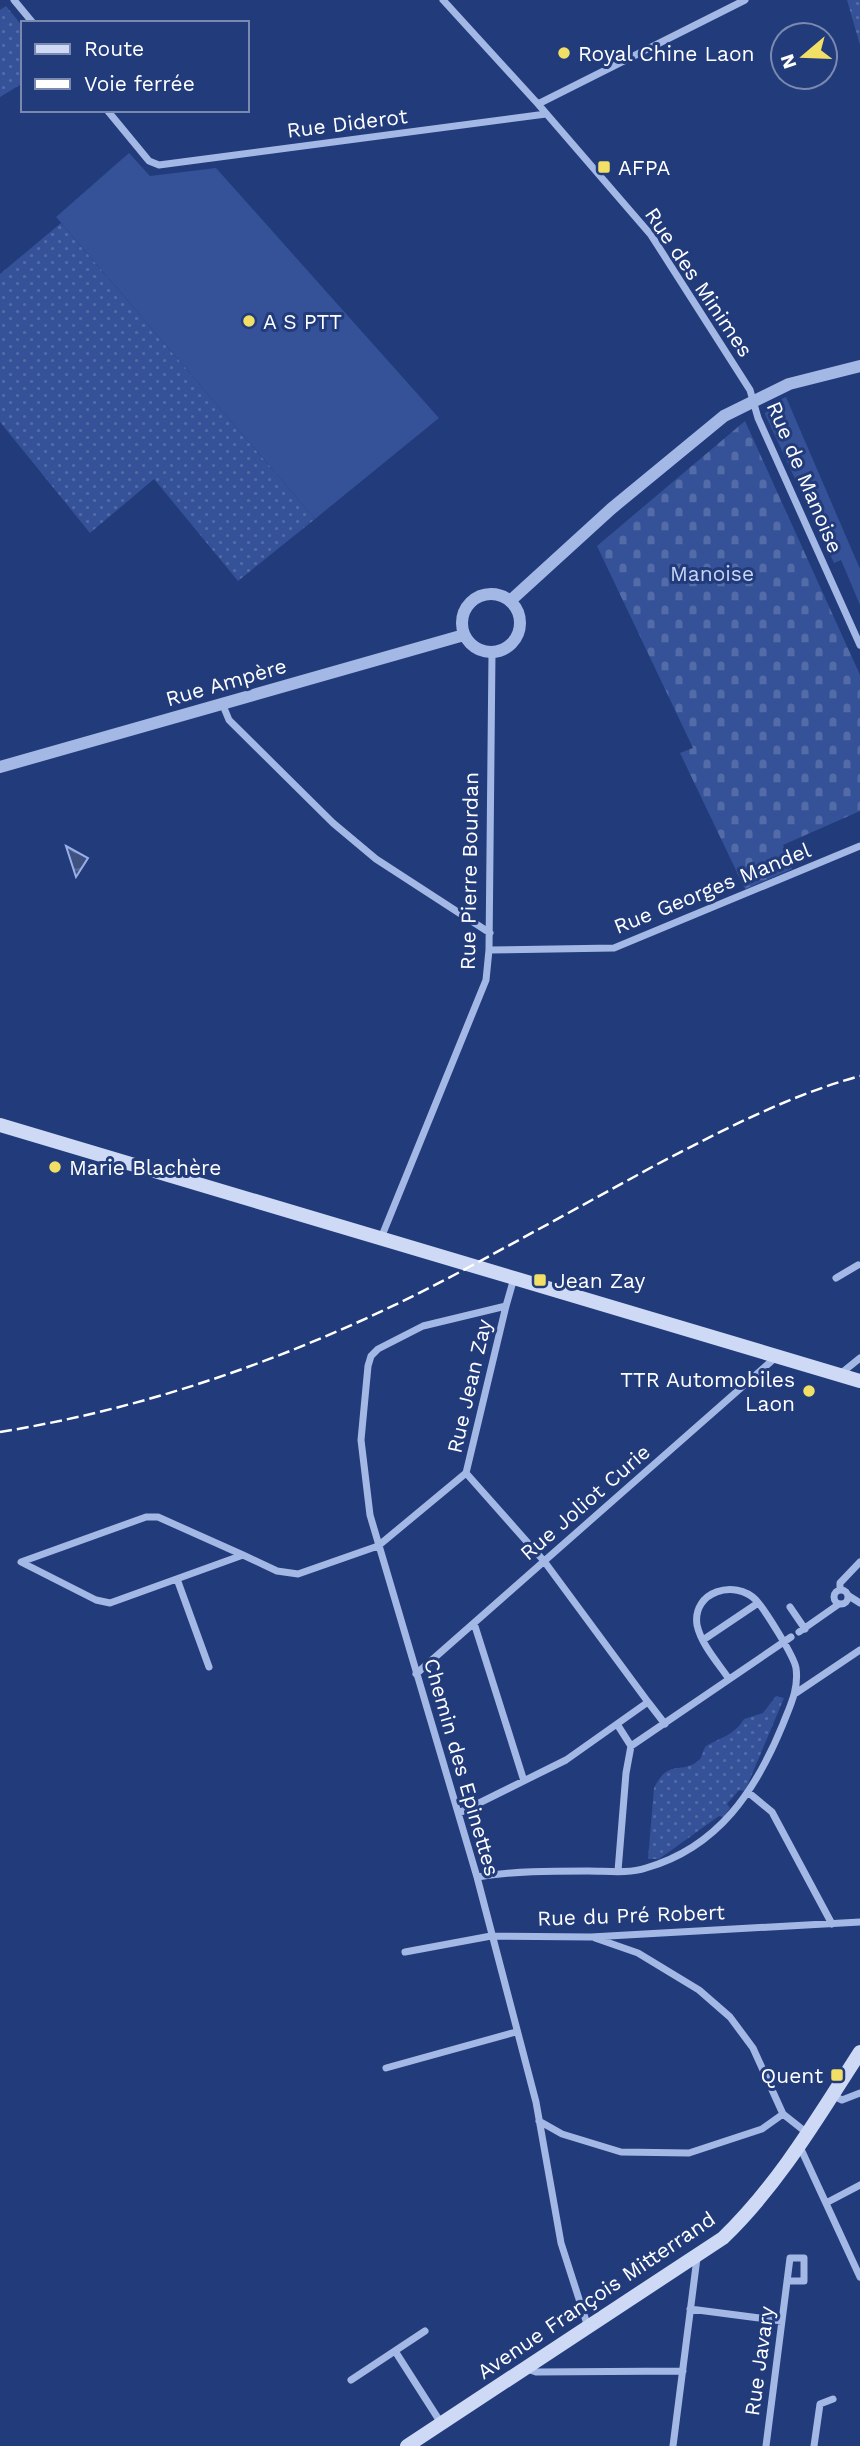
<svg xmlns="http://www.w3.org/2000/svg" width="860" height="2446" font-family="'Work Sans',sans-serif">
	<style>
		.grass { fill: url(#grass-dots) }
		.cemetery { fill: url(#cemetery-stones) }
		.garden { fill: #355299 }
		.water { fill: url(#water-waves); stroke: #98b0e7; stroke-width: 2 }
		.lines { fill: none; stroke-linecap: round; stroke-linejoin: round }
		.minor { stroke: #a4b8e6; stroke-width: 7 }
		.tertiary { stroke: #a4b8e6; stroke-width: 12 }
		.secondary { stroke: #ced9f5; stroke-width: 14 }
		.rail { stroke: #fff; stroke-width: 2.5; stroke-dasharray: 12 5; stroke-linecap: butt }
		.poi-dot { fill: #f2df66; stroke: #223b7b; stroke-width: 2.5 }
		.labels { text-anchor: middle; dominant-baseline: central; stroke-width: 6; stroke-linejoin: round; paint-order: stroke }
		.poi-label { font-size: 21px; fill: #fff; stroke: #223b7b; text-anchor: start }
		.street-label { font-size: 21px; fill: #fff; stroke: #223b7b }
		.park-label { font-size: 21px; fill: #c7d5f4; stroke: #223b7b }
	</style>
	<defs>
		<pattern id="grass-dots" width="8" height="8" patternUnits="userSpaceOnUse" patternTransform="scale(1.75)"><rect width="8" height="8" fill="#355299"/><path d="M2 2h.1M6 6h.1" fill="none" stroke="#536ca8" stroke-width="1.8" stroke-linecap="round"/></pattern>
		<pattern id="cemetery-stones" width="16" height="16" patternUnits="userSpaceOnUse" patternTransform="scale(1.75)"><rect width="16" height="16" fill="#355299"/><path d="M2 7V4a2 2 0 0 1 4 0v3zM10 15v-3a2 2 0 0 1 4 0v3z" fill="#536ca8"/></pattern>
		<pattern id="water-waves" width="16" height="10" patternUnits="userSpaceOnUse" patternTransform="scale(1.75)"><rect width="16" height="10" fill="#3f5181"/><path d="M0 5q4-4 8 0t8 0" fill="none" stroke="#5c6b94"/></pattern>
	</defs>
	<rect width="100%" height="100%" fill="#223b7b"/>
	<!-- grass -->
	<path class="grass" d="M847 0H860V45Z
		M6 6 23 27V83L0 97V10Z
		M61 223 315 519 238 581 154 479 90 533 0 422V274Z
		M776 1696 784 1698 745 1791 739 1790 727 1804 730 1808 723 1817 719 1816 659 1859H648L654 1788C669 1758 680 1775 698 1761 703 1757 702 1751 706 1746 722 1737 734 1735 744 1719L763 1713Z"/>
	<!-- cemetery -->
	<path class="cemetery" d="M745 421 860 675V811L783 845 792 869 745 889 680 753 693 748 597 546Z"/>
	<!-- garden -->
	<path class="garden" d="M129 153 150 176 216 168 439 418 315 519 56 217Z
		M786 397 860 569V605L841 560 834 563 765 414 768 405Z"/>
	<!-- water -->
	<path class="water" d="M66 846 88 858 76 877Z"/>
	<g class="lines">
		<!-- minor -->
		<path class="minor" d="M14 0 33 23
			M443 0 538 104 651 235 750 390 758 418 860 645
			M538 104 745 0
			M107 110 149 161 159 165 546 114
			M222 703 229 720 333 823 376 859 490 933
			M489 950 614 948 860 846
			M381 1238 486 980 489 950 492 653
			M836 1278 858 1265
			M506 1306 423 1326 378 1349 371 1356 368 1366 361 1440 370 1515 477 1877 536 2102 561 2243 588 2327
			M839 1375 860 1358
			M466 1473 544 1561 648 1702
			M146 1517H158L243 1555 110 1603 96 1600 21 1562Z
			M243 1555 277 1571 298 1574 378 1546 466 1473 506 1306 514 1278
			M177 1579 209 1667
			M834 1597a7 7 0 1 1 14 0a7 7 0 1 1-14 0Z
			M840 1590V1583L860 1562
			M849 1596 860 1603
			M790 1607 805 1629
			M474 1623 524 1781
			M799 1632 839 1604
			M703 1640 758 1603
			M416 1674 776 1357
			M796 1693 860 1650
			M617 1724 631 1746 791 1637
			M749 1793 772 1812 832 1924
			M459 1813 566 1760 648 1702 665 1724
			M618 1871 626 1773 631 1746
			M477 1877C514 1871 550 1871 588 1871 607 1871 628 1874 646 1868 719 1847 756 1790 783 1724 790 1706 799 1689 796 1668 794 1656 765 1610 756 1600 735 1579 692 1591 697 1625 701 1644 718 1663 729 1679
			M595 1938 638 1953 699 1990 730 2017 753 2048 783 2114 807 2133
			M405 1952 491 1936 591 1937 860 1922
			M386 2068 516 2032
			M832 2095 842 2100 860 2093
			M539 2121 562 2134 621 2152 689 2153 762 2129 783 2114
			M800 2147 860 2277
			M826 2203 860 2185
			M690 2309 782 2321
			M395 2351 441 2423
			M527 2369 536 2372 683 2371
			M351 2380 425 2331
			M673 2446 697 2258
			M766 2446 790 2258H804V2281H788
			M814 2446 820 2404 833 2399"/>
		<!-- tertiary -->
		<path class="tertiary" d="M462 623a29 29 0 1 1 58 0a29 29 0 1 1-58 0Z
			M510 601 611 509 724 416 789 384 860 366
			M0 767 464 635"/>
		<!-- secondary -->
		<path class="secondary" d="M0 1125 860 1381
			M407 2446 723 2238C779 2184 818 2117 860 2052"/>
		<!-- rail -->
		<path class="rail" d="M0 1432C167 1405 323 1346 471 1266 532 1233 592 1200 652 1167 719 1132 787 1096 860 1076"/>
	</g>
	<!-- markers -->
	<g class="poi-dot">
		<circle cx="564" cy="53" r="7"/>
		<rect x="597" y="160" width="14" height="14" rx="3.5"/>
		<circle cx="249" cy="321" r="7"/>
		<circle cx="55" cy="1167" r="7"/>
		<rect x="533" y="1273" width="14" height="14" rx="3.5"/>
		<circle cx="809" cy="1391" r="7"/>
		<rect x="830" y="2068" width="14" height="14" rx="3.5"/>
	</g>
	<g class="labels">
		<!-- poi labels -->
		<g class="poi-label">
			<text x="578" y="53">Royal Chine Laon</text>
			<text x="618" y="167">AFPA</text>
			<text x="263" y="321">A S PTT</text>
			<text x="69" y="1167">Marie Blachère</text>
			<text x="554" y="1280">Jean Zay</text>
			<text x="795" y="1379" text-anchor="end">TTR Automobiles<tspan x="795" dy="24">Laon</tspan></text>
			<text x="823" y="2075" text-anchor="end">Quent</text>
		</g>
		<!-- street labels -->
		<g class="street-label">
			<text transform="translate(347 123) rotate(-7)">Rue Diderot</text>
			<text transform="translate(699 282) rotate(56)">Rue des Minimes</text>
			<text transform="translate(805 477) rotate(67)">Rue de Manoise</text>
			<text transform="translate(226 682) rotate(-16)">Rue Ampère</text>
			<text transform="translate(469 871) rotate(-89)">Rue Pierre Bourdan</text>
			<text transform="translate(712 888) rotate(-22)">Rue Georges Mandel</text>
			<text transform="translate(469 1386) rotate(-77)">Rue Jean Zay</text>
			<text transform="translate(585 1502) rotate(-41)">Rue Joliot Curie</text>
			<text transform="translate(462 1767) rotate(74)">Chemin des Epinettes</text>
			<text transform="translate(631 1915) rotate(-2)">Rue du Pré Robert</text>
			<text transform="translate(596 2295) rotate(-34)">Avenue François Mitterrand</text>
			<text transform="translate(759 2361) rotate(-82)">Rue Javary</text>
		</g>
		<!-- park labels -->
		<g class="park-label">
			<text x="712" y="573">Manoise</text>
		</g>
	</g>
	<!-- legend -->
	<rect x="21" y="21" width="228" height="91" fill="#223b7b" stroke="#7a89b0" stroke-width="2"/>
	<rect x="35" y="44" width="35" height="10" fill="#ced9f5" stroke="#7a89b0" stroke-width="2"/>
	<text x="84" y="56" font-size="21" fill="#ffffff">Route</text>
	<rect x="35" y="79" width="35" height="10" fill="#ffffff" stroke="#7a89b0" stroke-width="2"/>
	<text x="84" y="91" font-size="21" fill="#ffffff">Voie ferrée</text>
	<!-- north arrow -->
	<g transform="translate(804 56) rotate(251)"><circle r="33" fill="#223b7b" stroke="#7a89b0" stroke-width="2"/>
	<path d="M0-5L12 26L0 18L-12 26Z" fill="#f2df66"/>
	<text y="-10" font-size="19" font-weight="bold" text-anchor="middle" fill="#ffffff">N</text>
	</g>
</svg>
